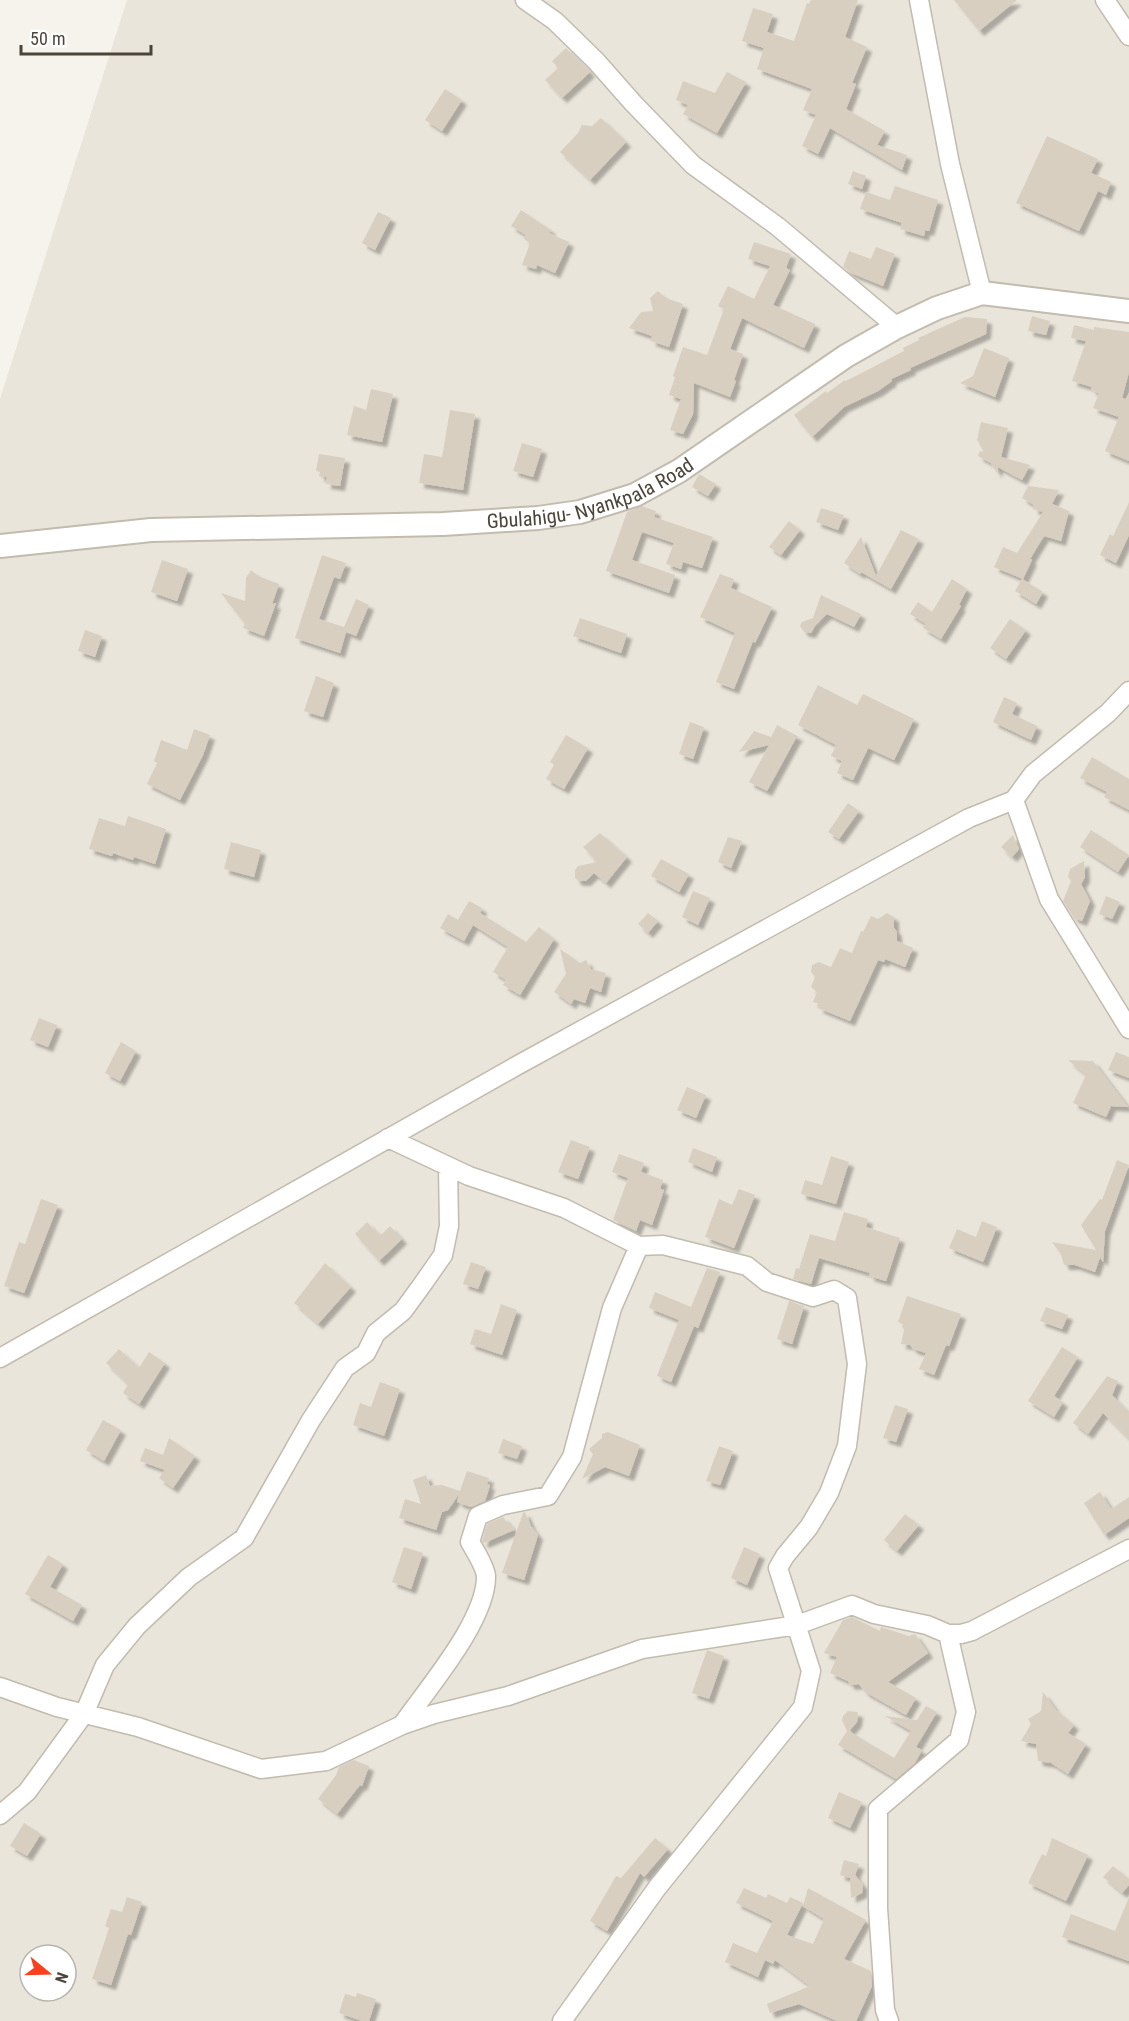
<svg xmlns="http://www.w3.org/2000/svg" width="1129" height="2021" font-family="'Roboto Condensed',sans-serif">
	<style>
		.residential { fill: #eae5da; fill-rule: evenodd }
		.building { fill: #d8cfc1; filter: url(#shadow) }
		.lines { fill: none; stroke-linecap: round; stroke-linejoin: round }
		.minor-casing { stroke: #c2bbae; stroke-width: 21 }
		.tertiary-casing { stroke: #c2bbae; stroke-width: 26 }
		.minor { stroke: #fff; stroke-width: 18 }
		.tertiary { stroke: #fff; stroke-width: 22 }
		.labels { text-anchor: middle; dominant-baseline: central; stroke-width: 4.5; stroke-linejoin: round; paint-order: stroke }
		.street-label { font-size: 20px; fill: #4b4439; stroke: #fff }
	</style>
	<defs>
		<filter id="shadow"><feDropShadow dx="5" dy="5" stdDeviation="1.5" flood-color="#0004"/></filter>
	</defs>
	<rect width="100%" height="100%" fill="#f6f3ec"/>
	<!-- residential -->
	<path class="residential" d="M127 0H1129V2021H0V399ZM30 1955H66V1991H30Z"/>
	<!-- building -->
	<path class="building" d="M811 0H858L845 37 867 47 852 83 856 84 846 109 885 131 877 145 907 155 902 170 830 128 818 154 802 146 816 115 803 110 812 89 757 69 764 48 742 41 753 8 773 14 767 32 794 41 807 3 809 4Z
		M954 0H1017L979 31Z
		M566 48 590 72 562 98 545 80 558 68 552 61Z
		M727 72 746 82 717 133 683 114 688 105 676 100 683 81 715 93Z
		M445 89 462 100 442 131 425 120Z
		M601 118 626 142 590 180 560 152 578 133 582 125 592 126Z
		M1047 136 1098 159 1091 173 1111 182 1106 195 1098 191 1079 231 1016 203Z
		M853 171 866 176 862 189 848 184Z
		M895 186 938 200 929 231 925 230 924 236 900 229 902 223 860 209 866 192 890 200Z
		M521 210 551 230 549 233 569 242 555 273 537 265 536 269 522 265 530 243 524 239 526 235 511 226Z
		M378 212 391 218 375 250 362 243Z
		M754 242 791 254 786 268 790 270 773 305 815 324 804 348 742 318 730 349 743 354 734 380 736 381 730 397 694 383 693 414 683 434 670 430 681 399 669 395 675 377 673 376 683 347 707 355 724 309 718 306 728 286 754 299 770 266 748 259Z
		M876 247 895 254 883 286 851 273 843 267 849 251 871 259Z
		M658 291 666 298 683 304 669 347 651 341 652 336 629 328 641 312 653 311 650 298Z
		M1032 316 1050 321 1046 335 1028 331Z
		M965 317 987 319 986 334 910 368 911 370 891 379 892 381 878 391 844 407 812 437 794 415 826 391 827 393 845 380 846 381 904 351 903 348 919 340 918 338Z
		M1074 325 1094 330V327L1129 332V372L1122 398 1126 399 1129 393V461L1105 451 1119 417 1093 408 1099 393 1091 390 1092 387 1072 381 1086 341 1071 338Z
		M984 348 1009 358 995 397 960 383 973 376Z
		M371 389 393 394 382 442 347 435 354 406 366 410Z
		M450 410 475 414 463 490 419 483 424 454 442 457Z
		M981 422 1008 428 1001 457 1030 465 1022 480 998 467 997 473 991 463 978 456 980 451 984 452 977 440Z
		M522 443 542 449 533 477 513 471Z
		M319 454 345 458 340 486 326 484 327 477 319 476 320 472 316 471Z
		M699 474 716 484 708 496 692 487Z
		M1028 486 1059 490 1052 504 1069 511 1061 541 1044 536 1030 559 1032 560 1023 579 994 567 1003 547 1017 553 1043 512 1033 509 1034 505 1022 498Z
		M1129 502V535L1116 563 1100 555 1110 534 1113 536Z
		M642 506 656 511 654 517 713 537 702 568 683 562 681 569 666 564 674 543 642 532 632 560 675 575 669 593 606 571 627 512Z
		M821 508 844 515 838 530 816 522Z
		M789 521 800 530 781 555 769 547Z
		M901 530 919 539 891 589 861 572 860 574 844 563 861 537 876 576Z
		M322 555 346 563 340 579 334 577 319 619 344 627 356 599 369 605 356 636 346 632 340 653 295 638Z
		M162 560 188 569 177 601 151 592Z
		M251 570 258 576 279 584 272 604 276 603 264 636 243 628 245 624 221 593 245 601 246 578Z
		M720 574 734 579 731 588 772 607 755 643 753 641 734 689 716 682 735 633 700 617Z
		M952 579 967 589 959 605 961 606 941 639 923 628 926 624 910 614 918 602 932 612Z
		M1022 579 1043 592 1036 604 1015 591Z
		M821 595 861 614 854 627 827 614 816 624 811 633 804 632 800 626 802 622 813 618Z
		M580 618 627 634 621 653 573 636Z
		M1010 619 1026 630 1006 659 990 648Z
		M85 630 102 636 95 657 78 651Z
		M316 676 334 683 323 717 304 711Z
		M818 685 857 705 863 694 914 719 894 760 868 748 853 780 837 773 842 761 831 756 836 745 798 725Z
		M1004 697 1017 703 1012 714 1037 726 1031 740 993 722Z
		M690 722 704 727 693 759 679 754Z
		M777 725 799 737 796 738 767 791 749 782 769 745 739 752 754 731 771 737Z
		M194 729 210 735 203 755 180 800 147 784 157 763 154 761 161 740 187 750Z
		M566 735 588 748 564 789 546 779 554 765 550 762Z
		M1092 757 1129 779V810L1104 797 1107 792 1080 778Z
		M848 803 859 811 839 839 828 832Z
		M128 816 166 829 155 864 134 857 133 860 113 853 112 856 89 849 99 818 125 826Z
		M1091 830 1129 855 1118 872 1080 847Z
		M600 833 627 857 606 883 594 873 586 881H578L575 878V870L578 866 597 862 583 847Z
		M1013 835 1019 849 1012 857 1001 847Z
		M728 837 742 841 731 868 718 862Z
		M231 842 261 850 254 877 224 869Z
		M661 859 689 874 679 892 651 876Z
		M1084 861 1085 877 1081 884 1090 901 1082 921 1074 918 1063 901 1071 881 1068 877 1070 869Z
		M693 891 710 898 698 925 682 917Z
		M1106 896 1120 902 1112 919 1099 914Z
		M469 901 482 908 480 913 526 942 539 927 554 939 520 995 503 985 506 980 493 972 508 947 473 925 464 941 440 928 448 914 458 920Z
		M648 913 658 921 648 933 638 924Z
		M887 913 894 917V928L897 932V941L913 948 905 967 885 959 884 962 878 960 850 1021 818 1008 820 1004 813 1002 817 992 811 987 815 977 811 972 812 965 819 962 831 967 840 948 852 953 861 931 863 932 871 916 878 919Z
		M560 949 580 963 586 960 591 969 606 973 601 992 590 988 585 1003 574 999 571 1004 554 992 566 974Z
		M39 1018 57 1025 48 1047 30 1040Z
		M121 1042 136 1051 120 1081 105 1073Z
		M1116 1052 1129 1057V1078L1108 1070Z
		M1068 1060 1093 1061 1128 1107 1111 1106 1106 1117 1073 1103 1086 1075Z
		M687 1087 706 1095 696 1118 677 1110Z
		M571 1140 590 1147 578 1179 558 1172Z
		M693 1148 717 1157 712 1172 688 1162Z
		M619 1154 644 1163 641 1172 663 1180 660 1189 664 1190 652 1225 640 1220 636 1231 613 1220 628 1178 612 1172Z
		M831 1156 849 1162 836 1204 801 1194 805 1180 822 1185Z
		M1117 1160 1129 1165 1105 1231 1103 1262 1100 1257 1095 1272 1075 1265H1064L1061 1254 1052 1242 1096 1250 1081 1225 1100 1199 1102 1200Z
		M739 1189 755 1195 734 1248 705 1237 719 1199 732 1205Z
		M41 1199 58 1205 24 1293 4 1286 19 1242 25 1244Z
		M844 1212 868 1219 866 1227 900 1238 886 1281 869 1276 870 1273 819 1258 811 1284 793 1279 796 1268 799 1269 810 1234 835 1241Z
		M982 1221 997 1227 983 1262 949 1248 957 1229 976 1237Z
		M367 1222 380 1236 390 1226 402 1239 379 1261 355 1234Z
		M471 1262 486 1267 478 1289 463 1284Z
		M325 1263 351 1287 318 1324 294 1303Z
		M707 1268 720 1272 698 1328 694 1326 671 1382 657 1376 679 1320 649 1308 655 1292 691 1307Z
		M907 1296 961 1314 949 1346 946 1345 934 1375 919 1369 926 1353 913 1349 910 1345 901 1344 905 1325 898 1322Z
		M789 1301 804 1306 792 1344 777 1339Z
		M501 1304 517 1310 502 1355 470 1344 475 1329 491 1334Z
		M1046 1307 1068 1315 1062 1329 1040 1321Z
		M1062 1347 1078 1357 1054 1396 1063 1402 1054 1417 1028 1401Z
		M119 1349 139 1368 149 1352 165 1363 139 1404 123 1393 128 1384 106 1363Z
		M1107 1376 1118 1381 1112 1395 1129 1413V1439L1103 1413 1088 1434 1073 1423Z
		M380 1382 400 1389 384 1436 353 1425 360 1403 371 1407Z
		M895 1405 908 1409 896 1442 883 1438Z
		M103 1420 121 1430 104 1461 86 1450Z
		M608 1432 640 1445 629 1476 605 1467 582 1479 593 1454 589 1449 602 1438V1434Z
		M169 1438 195 1456 173 1488 159 1478 165 1470 140 1461 145 1448 163 1455Z
		M503 1439 522 1446 517 1459 498 1453Z
		M719 1446 733 1451 720 1485 706 1481Z
		M467 1471 489 1478 487 1484 490 1485 485 1501 471 1507 457 1502 459 1494 448 1510 442 1512 436 1530 399 1518 405 1499 421 1504 413 1480 426 1475 430 1486 442 1485 460 1491Z
		M1100 1492 1111 1509 1129 1497V1518L1104 1535 1084 1503Z
		M525 1512 531 1526 538 1535 524 1580 502 1573 523 1513Z
		M905 1514 919 1525 897 1551 884 1540Z
		M503 1517 514 1530 484 1543 482 1541 487 1524Z
		M404 1547 423 1553 411 1589 392 1582Z
		M744 1547 760 1554 747 1585 731 1578Z
		M48 1555 63 1564 50 1587 82 1605 73 1621 25 1594Z
		M852 1617 880 1631 881 1627 909 1636 915 1634 928 1653 888 1682 916 1698 906 1715 865 1692 859 1684 850 1685 848 1681 830 1673 837 1657 824 1653 843 1620Z
		M707 1650 724 1656 709 1699 692 1693Z
		M1043 1692 1056 1710 1074 1725 1068 1733 1086 1744 1068 1774 1051 1763 1038 1761 1036 1744 1021 1741 1031 1724 1028 1719 1041 1711Z
		M926 1706 937 1712 916 1747 922 1750 915 1763 896 1779 838 1745 847 1731 842 1720 843 1716 848 1711 858 1712 857 1722 849 1731 894 1758 911 1731 885 1716 917 1720Z
		M354 1760 369 1766 362 1786 360 1785 337 1814 318 1799 336 1775 339 1767Z
		M839 1792 862 1802 850 1828 828 1818Z
		M24 1823 41 1834 27 1856 10 1846Z
		M655 1838 668 1849 644 1877 640 1873 607 1931 590 1921 616 1876 621 1878Z
		M1052 1838 1088 1855 1066 1901 1028 1883 1042 1854 1046 1856Z
		M844 1860 859 1864 855 1875 863 1885 862 1893 851 1898 850 1878 840 1875Z
		M1113 1866 1129 1879V1885L1122 1893 1103 1877Z
		M744 1888 766 1898 768 1894 787 1903 790 1897 803 1903 787 1935 813 1944 824 1919 803 1906 808 1888 866 1920 844 1959 871 1971 872 1986 856 2021H837L799 2004 770 2013 767 2004 810 1986 775 1960 773 1964 765 1960 758 1977 725 1962 733 1943 757 1953 773 1921 736 1903Z
		M127 1897 142 1902 131 1935 128 1934 111 1985 92 1979 109 1928 105 1926 111 1909 122 1912Z
		M1129 1897V1961L1062 1937 1071 1914 1115 1931Z
		M357 1993 376 1999 369 2021H362L339 2013 345 1994 356 1997Z"/>
	<g class="lines">
		<!-- minor casing -->
		<g class="minor-casing">
			<path id="minor" d="M525 0 555 21 596 61 633 103 693 165 777 226 897 327
				M919 0 950 164 982 293
				M1105 0 1129 36
				M1014 800 1049 899 1129 1029
				M388 1138 469 1176 564 1208 639 1246
				M0 1358 518 1065 969 818 1014 800 1033 774 1108 713 1129 691
				M0 1687 57 1707 138 1727 261 1769 326 1761 402 1725 434 1714 508 1696 642 1649 797 1625 852 1605 874 1614 927 1625 948 1634H961L972 1631 1129 1549
				M402 1725C427 1689 487 1620 486 1576 485 1566 475 1551 470 1542L478 1516 503 1505 548 1496 572 1457 612 1308 639 1246 663 1245 747 1266 767 1282 813 1297 834 1290 847 1298 857 1364 847 1446 829 1493 809 1527 785 1556 778 1568 811 1671 803 1707 657 1888 562 2021
				M0 1815 27 1792 84 1714 105 1665 137 1626 189 1577 244 1538 311 1420 345 1368 366 1353 376 1333 403 1311 422 1285 443 1255 449 1226 448 1167
				M889 2021 885 2010 878 1908V1809L959 1740 966 1712 948 1634"/>
		</g>
		<!-- tertiary casing -->
		<g class="tertiary-casing">
			<g id="tertiary">
				<path id="s1" d="M0 546 151 530 443 524 538 518 580 512 635 495 679 471 846 356 897 327 937 308 982 293 1129 311"/>
			</g>
		</g>
		<!-- minor -->
		<use href="#minor" class="minor"/>
		<!-- tertiary -->
		<use href="#tertiary" class="tertiary"/>
	</g>
	<g class="labels">
		<!-- street labels -->
		<g class="street-label">
			<text stroke="none"><textPath href="#s1" startOffset="596">Gbulahigu- Nyankpala Road</textPath></text>
		</g>
	</g>
	<!-- north arrow -->
	<g transform="translate(48 1973) rotate(109)"><circle r="28" fill="#ffffff" stroke="#b7b4b0" stroke-width="1.5"/>
	<path d="M0-4.5L10 22L0 15L-10 22Z" fill="#fc3f1d"/>
	<text y="-9" font-size="16" font-weight="bold" text-anchor="middle" fill="#4b4439">N</text>
	</g>
	<!-- scale -->
	<path d="M21 45v9h130v-9" fill="none" stroke="#4b4439" stroke-width="3"/>
	<text x="30" y="45" font-size="18" fill="#4b4439" stroke="#ffffff" stroke-width="4.5" paint-order="stroke">50 m</text>
</svg>
